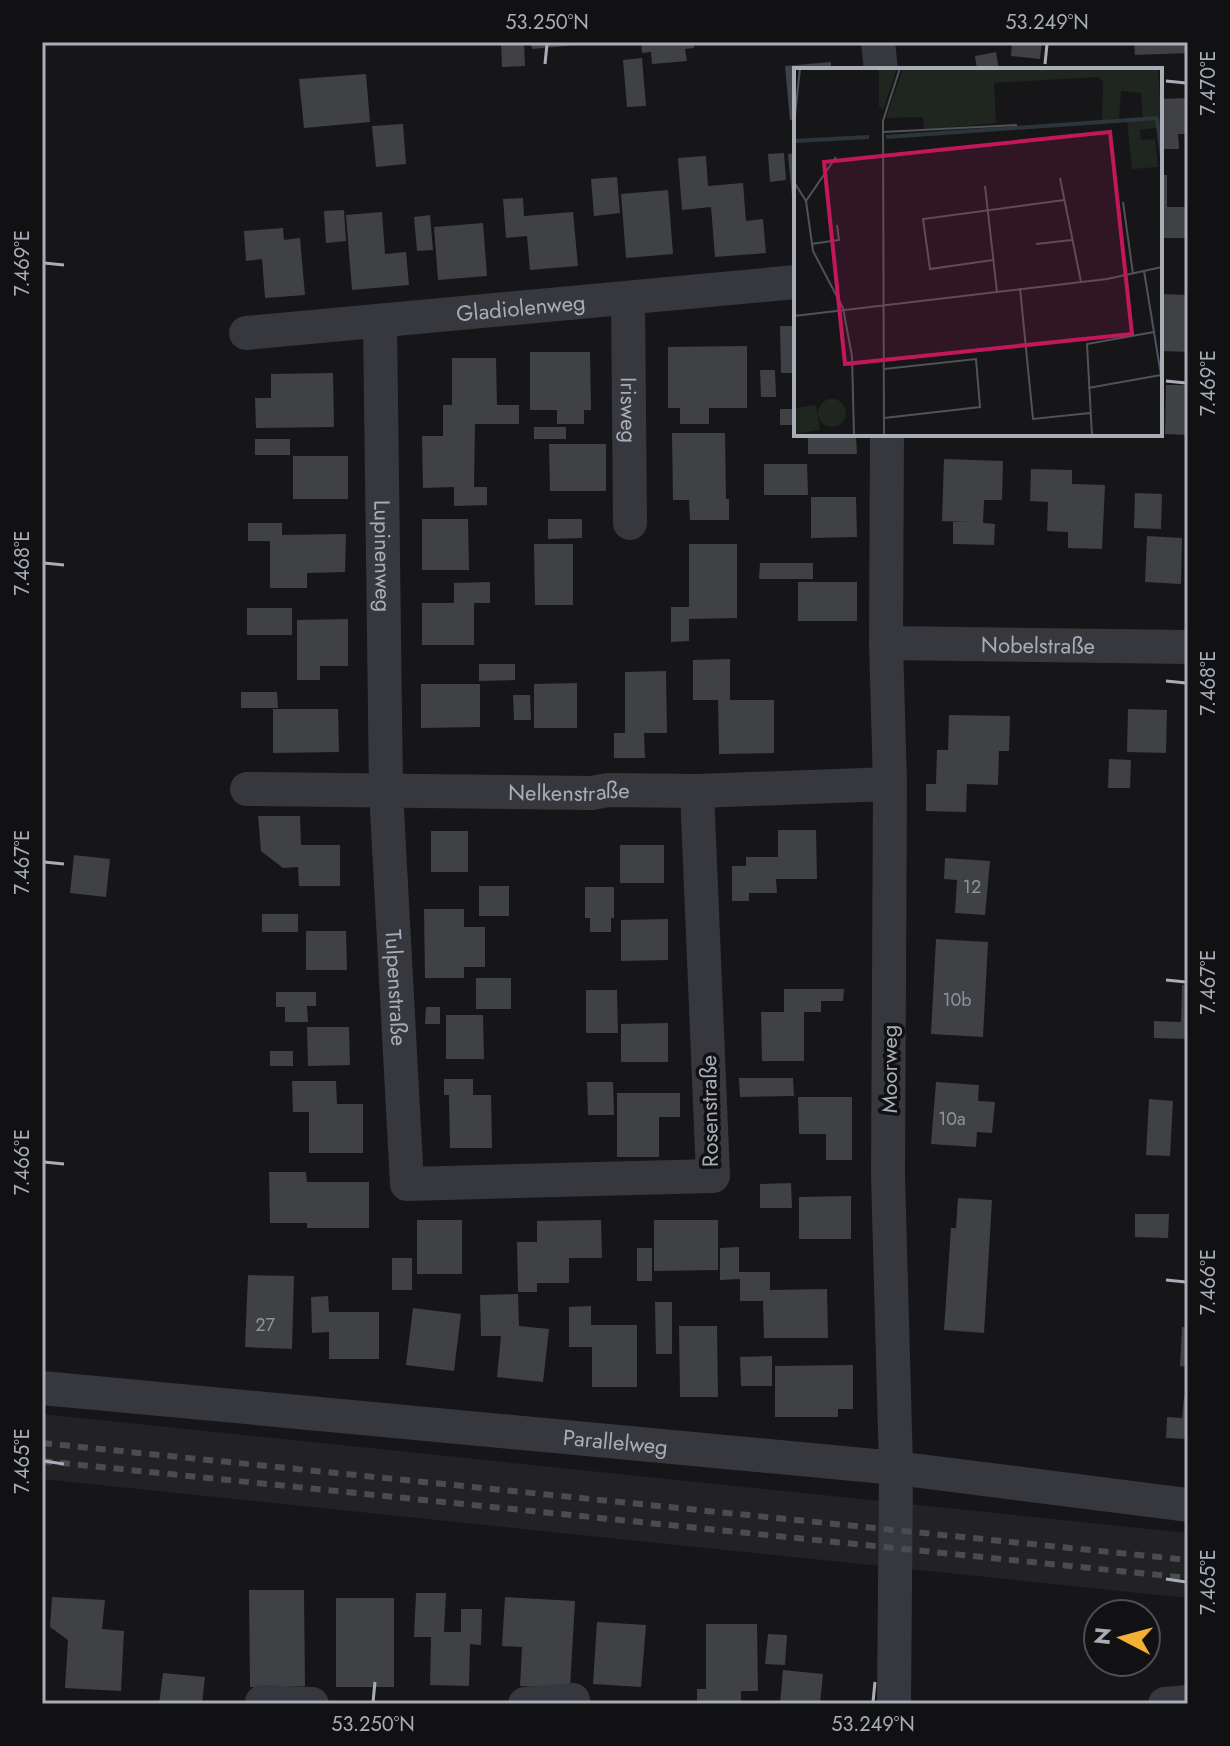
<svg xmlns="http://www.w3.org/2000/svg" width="1230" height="1746" font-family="Jost,sans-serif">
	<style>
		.built { fill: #222225 }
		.building { fill: #404145 }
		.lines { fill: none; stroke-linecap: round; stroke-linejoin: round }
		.minor { stroke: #37383d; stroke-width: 34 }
		.rail { stroke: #4a4c52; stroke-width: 6; stroke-dasharray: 10 8; stroke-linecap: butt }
		.ticks { fill: none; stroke: #a8adb8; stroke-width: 3 }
		.labels { text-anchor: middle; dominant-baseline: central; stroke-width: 7; stroke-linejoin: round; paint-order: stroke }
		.number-label { font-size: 18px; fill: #8e929b }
		.street-label { font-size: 22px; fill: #a8adb8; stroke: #111113 }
		.inset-river { fill: none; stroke: #2c353c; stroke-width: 4 }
		.inset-road { fill: none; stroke: #505258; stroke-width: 2 }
		.view { fill: #c2185b; fill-opacity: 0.15; stroke: #c2185b; stroke-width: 4 }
		.inset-edge { fill: none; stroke: #a8adb8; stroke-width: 4 }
		.neatline { fill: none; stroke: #a8adb8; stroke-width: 3 }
		.ticks-label { font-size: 20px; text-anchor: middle; fill: #a8adb8 }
	</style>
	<rect width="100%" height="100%" fill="#161618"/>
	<!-- built -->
	<path class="built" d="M42 1414 1188 1533V1598L42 1479Z"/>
	<!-- building -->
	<path class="building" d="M501 42H524L525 66 502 67Z
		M531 42H589V44L532 49Z
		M641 42H693L694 48 685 49 687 61 652 64 651 52 642 53Z
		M1012 42H1042L1040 59 1011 56Z
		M1134 42H1188V53L1135 55Z
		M996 52 999 70H977L975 56Z
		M642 58 646 106 627 107 623 60Z
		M831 62V70H796V120H790L785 66Z
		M366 74 370 122 304 128 299 79Z
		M1188 98V134H1178L1179 149H1160V99Z
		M403 124 406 164 376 167 372 126Z
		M784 153 786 180 770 182 768 154Z
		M796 153V217H794L788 154Z
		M706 156 708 186 743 183 746 221 763 219 766 253 715 257 711 207 682 210 678 158Z
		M1160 175H1167V207H1188V238H1164V261H1160Z
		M617 177 620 213 594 216 591 179Z
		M668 190 673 254 626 258 621 194Z
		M523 198 524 216 573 212 578 266 530 270 527 236 506 238 503 199Z
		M344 210 346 241 326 243 324 211Z
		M382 212 385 254 406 252 409 285 352 290 346 215Z
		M430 215 433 250 417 251 414 217Z
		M483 223 487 276 438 280 434 227Z
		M283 228 284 240 300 238 305 295 265 298 262 259 246 261 244 231Z
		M1160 294 1188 295V352L1162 351 1163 319 1160 318Z
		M780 326H796V373H781Z
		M747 346V408H709V424H680V408H668V347Z
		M530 352H590L591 410H584V424H557V410H530Z
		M452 358H496L497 405H519V424H475L474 487H487V505L454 506V487L423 488 422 436H443V405H452Z
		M760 370H775L776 397H761Z
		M333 373 334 427 256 428 255 398H271V374Z
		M1166 385H1188V435L1165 434Z
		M780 409H796V425H780Z
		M534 427H566V439H534Z
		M672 433H725L726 499H729V520H690L689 500H673Z
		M808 434H856L857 454H808Z
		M255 439H290V455H255Z
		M549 444H606V491H550Z
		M293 456H348V499H293Z
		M944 459 1003 461 1002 500H984L983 523 995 524 994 545 953 544V522H969L942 521Z
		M764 464H807L808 495H764Z
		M1031 469 1072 470V484L1105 485 1102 549 1068 548V532L1047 531 1048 502 1030 501Z
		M1135 493 1162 494 1161 529 1134 528Z
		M811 497H856L857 537 811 538Z
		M422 519H468L469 570H422Z
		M548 519H582V538L548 539Z
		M248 523H282V535L346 534 345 572 307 573V588H270V541H248Z
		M1147 536 1182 538 1181 584 1145 582Z
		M534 544H573V605H535Z
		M689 544H737V618L689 619V641L671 642V607H689Z
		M760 563H813V579H759Z
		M490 582V603H474V645H422V603H454V583Z
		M798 582H857V621H798Z
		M247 608H292V635H247Z
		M348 619V666H320V680H297V620Z
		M730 659V700H774V753L719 754 718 700H693V660Z
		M479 664H515V680L479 681Z
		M666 671 667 733H644L645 758H614V733H625V672Z
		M577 683V728H534V684Z
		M421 684H480V727L421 728Z
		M241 692H277L278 708H241Z
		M513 695H530L531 720H514Z
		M273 709H338L339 752 273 753Z
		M1128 709 1167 710 1166 753 1127 752Z
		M949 715 1010 716 1009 751H999L998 785 967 784 966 812 926 811V784H936L937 750H948Z
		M1109 759 1131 760 1130 788H1108Z
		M258 816H300L301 845H340V886H299L298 867 283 868 261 851Z
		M778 830H816L817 879H776L777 893H749V901H732V866H746V857H778Z
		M431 831H468V872H431Z
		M620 845H664V883H620Z
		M74 855 110 859 106 897 70 893Z
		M945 858 990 861 985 915 955 913 957 880 944 879Z
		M479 886H509V916H479Z
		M585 887H614V918H611V932H590V918H585Z
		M424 909H464V927H485V967H464V978H425Z
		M262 914H298V932H262Z
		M668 919V960L621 961V920Z
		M306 931H346L347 970H306Z
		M936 939 988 942 983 1037 931 1034Z
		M476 978H511V1009H476Z
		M1182 985H1188L1186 1039 1154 1038V1021L1181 1022Z
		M784 989H844L843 1001H821V1012H804V1061H762L761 1012H784Z
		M586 990H617L618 1033H586Z
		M276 992H316V1006H307L308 1022H285V1007H276Z
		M426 1007H440V1024H425Z
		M446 1015H483L484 1059H446Z
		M668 1023V1062H621V1024Z
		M307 1027H349L350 1065 308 1066Z
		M270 1051H293V1066H270Z
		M739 1078H793L794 1096 740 1097Z
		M444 1079H473V1095H491L492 1148H450L449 1095H444Z
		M292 1081H336L337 1104H363V1153H309V1112H293Z
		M587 1082H613L614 1115H588Z
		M936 1082 979 1085 978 1101 995 1102 992 1133 977 1132 976 1147 931 1144Z
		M617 1093H680V1117H659V1157H617Z
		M798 1097H852V1160H826V1134H799Z
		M1149 1099 1173 1101 1170 1156 1146 1155Z
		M269 1172H306L307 1182H369V1228H307V1223H270Z
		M791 1183 792 1208H760V1184Z
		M851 1196V1239H799V1197Z
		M958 1198 992 1200 984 1333 944 1330 951 1228H956Z
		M1135 1214H1169L1168 1238 1135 1237Z
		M417 1220H462V1274H417Z
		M601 1220 602 1258H569V1283H537V1292H518L517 1242H537V1221Z
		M654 1220H718V1270L654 1271Z
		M739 1247V1272H770V1290L827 1289 828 1338H764L763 1301H740V1279L720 1280V1248Z
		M637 1248H652V1281H637Z
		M392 1258H412V1290H392Z
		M248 1275 294 1276 292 1349 245 1347Z
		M518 1294 519 1326 549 1329 543 1382 497 1377 501 1336H481L480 1295Z
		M328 1296 329 1312H379V1359H329V1332L312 1333 311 1297Z
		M655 1302H672V1354H656Z
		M591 1306V1325H637V1387H592V1347H569V1307Z
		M413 1308 461 1314 454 1371 406 1365Z
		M679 1326H717L718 1397H680Z
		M1182 1327H1188V1367L1180 1366Z
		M772 1356V1386H741L740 1357Z
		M853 1365V1409H838V1417H775V1366Z
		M1184 1397H1188V1439L1166 1438 1167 1417 1182 1418Z
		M249 1590H304L305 1686 250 1687Z
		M416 1593H446L444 1632H461V1609H482L481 1645 470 1644 469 1686 430 1685 431 1637H414Z
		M52 1597 105 1600 102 1629 124 1631 121 1691 65 1688 68 1640 50 1627Z
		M505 1597 575 1601 570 1688 520 1686 522 1647 502 1646Z
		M336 1598H394V1687H336Z
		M597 1622 646 1625 641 1687 593 1684Z
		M706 1624H757L758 1691H741V1704H697V1689H706Z
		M768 1634 787 1635 785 1665 765 1664Z
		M783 1670 823 1674 820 1704H780Z
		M163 1673 205 1677 202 1704H159Z"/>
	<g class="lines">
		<!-- minor -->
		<g class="minor">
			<path d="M878 42 881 70"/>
			<path id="s1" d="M628 298 630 523"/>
			<path id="s2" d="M380 322 386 791 407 1184 713 1176 697 791"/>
			<path id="s3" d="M246 333 796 282"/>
			<path d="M887 434 886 643 890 784 888 1175 896 1468 894 1704"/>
			<path id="s4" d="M886 643 1188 647"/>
			<path id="s5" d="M247 789 592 793 608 790 697 791 890 784"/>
			<path id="s6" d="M42 1388 896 1468 1188 1505"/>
			<path d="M262 1702 312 1704"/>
			<path d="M525 1704 573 1700"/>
			<path d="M1165 1704 1188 1702"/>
		</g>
		<!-- rail -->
		<path class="rail" d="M42 1443 1188 1560
			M42 1461 1188 1578"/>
	</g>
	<!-- ticks -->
	<path class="ticks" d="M545 64 547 44M1045 64 1047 44M1166 81 1186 83M44 263 64 265M1166 381 1186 383M44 563 64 565M1166 681 1186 683M44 862 64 864M1166 980 1186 982M44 1162 64 1164M1166 1280 1186 1282M44 1461 64 1464M1166 1579 1186 1582M373 1702 375 1682M873 1702 875 1682"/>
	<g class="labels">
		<!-- number labels -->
		<g class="number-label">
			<text x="972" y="887">12</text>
			<text x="957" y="1000">10b</text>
			<text x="952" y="1119">10a</text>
			<text x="265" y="1325">27</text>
		</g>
		<!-- street labels -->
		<g class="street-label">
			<text stroke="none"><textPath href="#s3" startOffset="276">Gladiolenweg</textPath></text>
			<text stroke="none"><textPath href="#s1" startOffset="112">Irisweg</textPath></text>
			<text stroke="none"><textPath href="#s2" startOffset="234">Lupinenweg</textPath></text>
			<text stroke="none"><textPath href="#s4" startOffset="152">Nobelstraße</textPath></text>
			<text stroke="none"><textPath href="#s5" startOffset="322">Nelkenstraße</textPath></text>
			<text stroke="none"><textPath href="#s2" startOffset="666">Tulpenstraße</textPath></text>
			<text transform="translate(889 1069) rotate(-90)">Moorweg</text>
			<text transform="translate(709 1111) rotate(-91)">Rosenstraße</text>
			<text stroke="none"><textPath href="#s6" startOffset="576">Parallelweg</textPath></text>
		</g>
	</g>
	<!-- overview -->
	<g transform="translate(794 68)">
		<rect width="368" height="368" fill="#161618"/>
		<path d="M85 0H103L89 42 85 38ZM109 0H364L368 59 346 62 347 72 361 71 364 99 338 101 333 53 349 51 347 25 327 23 325 51 308 52 309 14 304 9 200 15 202 55 130 62 129 49 92 50ZM24 345a14 14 0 1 1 28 0a14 14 0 1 1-28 0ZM22 337 26 362 0 366V340Z" fill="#1e261f"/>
		<path class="inset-river" d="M363 51 368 88M92 69 364 50M1 73 75 69"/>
		<path class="inset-road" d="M0 57 6 0M89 64 223 57M266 110 287 214M0 114 12 133 19 183 49 240 58 288 60 368M191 118 203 224M12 133 42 89M329 134 339 206M17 176 45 172 43 157M242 176 278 172M199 192 136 201 129 151 270 132M226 220 239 351 296 345M0 248 313 211 368 199M294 320 367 307 350 203M90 350 186 339 182 291 90 301M90 368 89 53 106 0M298 368 293 276 360 264"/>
		<path class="view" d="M316 64 338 266 51 296 30 94Z"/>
		<rect width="368" height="368" class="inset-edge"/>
	</g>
	<!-- border -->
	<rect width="1230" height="1746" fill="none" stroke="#111113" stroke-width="88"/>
	<!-- north arrow -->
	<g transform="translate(1122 1638) rotate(276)"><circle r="38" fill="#111113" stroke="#4d4f55" stroke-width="2"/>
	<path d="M0-6L14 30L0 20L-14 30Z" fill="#f2b134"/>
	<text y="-12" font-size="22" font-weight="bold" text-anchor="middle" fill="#a8adb8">N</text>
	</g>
	<rect x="44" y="44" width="1142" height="1658" class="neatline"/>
	<g class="ticks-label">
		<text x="547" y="29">53.250°N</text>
		<text x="1047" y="29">53.249°N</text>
		<text transform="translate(1208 83) rotate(-90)" y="7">7.470°E</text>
		<text transform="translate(22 263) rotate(-90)" y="7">7.469°E</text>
		<text transform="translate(1208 383) rotate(-90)" y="7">7.469°E</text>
		<text transform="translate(22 563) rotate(-90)" y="7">7.468°E</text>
		<text transform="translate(1208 683) rotate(-90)" y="7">7.468°E</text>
		<text transform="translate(22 862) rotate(-90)" y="7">7.467°E</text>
		<text transform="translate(1208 982) rotate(-90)" y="7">7.467°E</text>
		<text transform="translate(22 1162) rotate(-90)" y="7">7.466°E</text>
		<text transform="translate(1208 1282) rotate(-90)" y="7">7.466°E</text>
		<text transform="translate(22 1461) rotate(-90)" y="7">7.465°E</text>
		<text transform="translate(1208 1582) rotate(-90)" y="7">7.465°E</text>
		<text x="373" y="1731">53.250°N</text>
		<text x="873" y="1731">53.249°N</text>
	</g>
</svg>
